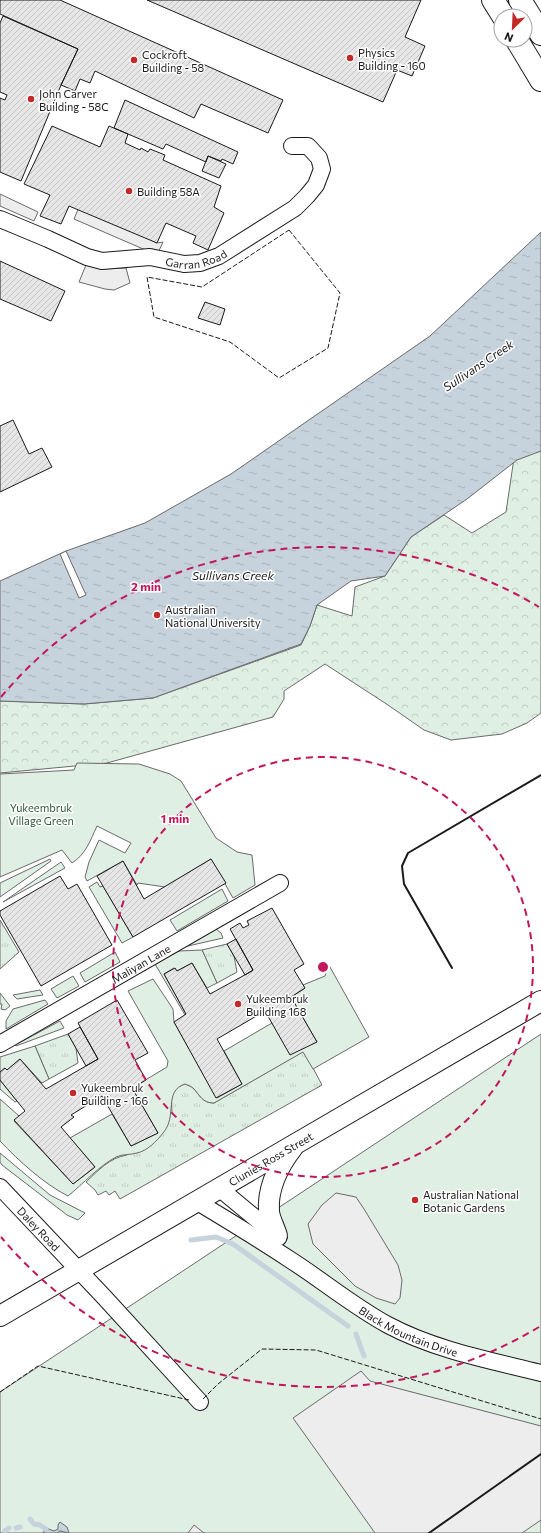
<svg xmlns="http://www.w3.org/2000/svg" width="541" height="1533" font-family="Commissioner,sans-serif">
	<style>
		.grass { fill: url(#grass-tufts); stroke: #6a6a6a }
		.forest { fill: url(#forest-crowns); stroke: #6a6a6a }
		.green { fill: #e0efe3; stroke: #6a6a6a }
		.parking { fill: #ededed; stroke: #6a6a6a }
		.water { fill: url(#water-ripples); stroke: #6a6a6a }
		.pier { fill: #fff; stroke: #6a6a6a }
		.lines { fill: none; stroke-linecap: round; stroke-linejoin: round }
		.stream { stroke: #c6d2dc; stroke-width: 5 }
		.building { fill: url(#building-hatch); stroke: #1a1a1a }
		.minor-casing { stroke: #1a1a1a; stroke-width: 18 }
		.tertiary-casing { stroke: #1a1a1a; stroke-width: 22 }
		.motorway-casing { stroke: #1a1a1a; stroke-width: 24 }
		.minor { stroke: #fff; stroke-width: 16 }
		.tertiary { stroke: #fff; stroke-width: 20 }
		.motorway { stroke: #fff; stroke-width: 22 }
		.fence { stroke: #1a1a1a; stroke-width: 1; stroke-dasharray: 5 2; stroke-linecap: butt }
		.wall { stroke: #1a1a1a; stroke-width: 2 }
		.ring { fill: none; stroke: #c2185b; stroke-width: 2; stroke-dasharray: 7 5 }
		.poi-dot { fill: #c62828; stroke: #fff; stroke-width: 1.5 }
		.labels { text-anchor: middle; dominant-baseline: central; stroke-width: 3; stroke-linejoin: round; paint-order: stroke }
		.poi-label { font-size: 11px; fill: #1a1a1a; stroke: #fff; text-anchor: start }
		.street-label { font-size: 11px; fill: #1a1a1a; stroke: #fff }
		.park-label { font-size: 11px; fill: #2b5a34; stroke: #fff }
		.water-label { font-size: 12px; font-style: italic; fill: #1a1a1a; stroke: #fff }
		.centre { fill: #c2185b; stroke: #fff; stroke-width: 2 }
		.ring-label { font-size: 12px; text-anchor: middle; font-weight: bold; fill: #c2185b; stroke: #fff; stroke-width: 3; stroke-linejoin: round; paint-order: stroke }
	</style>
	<defs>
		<pattern id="grass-tufts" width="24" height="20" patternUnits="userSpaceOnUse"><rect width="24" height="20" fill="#e0efe3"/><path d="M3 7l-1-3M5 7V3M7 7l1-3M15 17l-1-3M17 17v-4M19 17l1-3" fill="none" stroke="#c0ccc2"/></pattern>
		<pattern id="forest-crowns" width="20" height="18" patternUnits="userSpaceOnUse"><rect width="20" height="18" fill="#e0efe3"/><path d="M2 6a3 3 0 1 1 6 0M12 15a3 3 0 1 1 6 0" fill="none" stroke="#c0ccc2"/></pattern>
		<pattern id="water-ripples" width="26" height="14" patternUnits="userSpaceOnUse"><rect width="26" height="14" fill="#c6d2dc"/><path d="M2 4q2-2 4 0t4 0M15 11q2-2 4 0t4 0" fill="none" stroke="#aab4bc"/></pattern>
		<pattern id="building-hatch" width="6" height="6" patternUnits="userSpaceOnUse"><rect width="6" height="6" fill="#e6e6e6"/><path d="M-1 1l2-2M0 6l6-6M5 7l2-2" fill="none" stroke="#c5c5c5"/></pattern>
	</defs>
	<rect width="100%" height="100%" fill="#fff"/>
	<!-- grass -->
	<path class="grass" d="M0 920 19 952 0 969Z
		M227 944 234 956 237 972 217 983 202 950Z
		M68 1034 76 1048 78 1063 49 1079 35 1046Z
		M304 1051 322 1085 120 1199 115 1191 109 1195 106 1191 98 1195 95 1190 86 1182C99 1170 109 1158 127 1155L172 1112C171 1099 170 1089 185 1084 187 1085 191 1086 193 1088 200 1095 202 1103 214 1103Z"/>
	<!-- forest -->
	<path class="forest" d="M541 451V713L527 723 502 734 451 740 424 730 388 705 325 664 284 691V699L273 717 107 763 0 773V701L84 704 153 698 301 645 310 626 317 605 352 616 355 587 385 576 411 537 444 515 472 533 506 512 514 458Z"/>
	<!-- green -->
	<path class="green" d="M77 763 139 764 170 774 181 781 216 838 237 852 252 855 255 885 233 898 211 859 165 887 138 883 137 885 123 861 87 881 85 877 89 862 99 840 125 853 131 843 97 826C90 841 86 854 72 863L62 850 0 877V774L74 770Z
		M50 859 51 861 0 897V883Z
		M61 862 65 868 3 902Z
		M97 882 100 887 103 886 133 937 122 943 89 887Z
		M222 889 228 901 177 931 170 920Z
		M216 929 221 933 223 938 188 946 186 945Z
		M202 950 217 983 207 988 192 963 177 971 174 968 164 974 186 1014 185 1015 155 964 179 951Z
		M115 952 120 962 85 982 80 973Z
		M330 967 369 1037 313 1069 303 1052 214 1103C202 1103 200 1095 193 1088 191 1086 187 1085 185 1084 163 1091 178 1116 163 1133 157 1141 147 1151 137 1153 130 1155 122 1154 116 1157 99 1166 83 1184 68 1196 44 1184 19 1161 0 1141V1099L19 1116 14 1121 73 1184 95 1167 70 1138 112 1114 131 1146 158 1133 132 1088 167 1067 168 1061 128 991 153 979 173 1009 174 1022 217 1098 242 1084 224 1051 272 1023 317 1042 291 997 304 989 303 985 325 976 327 969Z
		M73 976 79 986 57 998 51 989Z
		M40 990 43 995 17 999 13 995Z
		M0 993 10 1006 5 1010 1 1009 2 1004H0Z
		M45 1000 48 1004 6 1029V1021L13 1009Z
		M60 1021 64 1028 16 1046 15 1045Z
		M541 1034V1533H0V1392Z
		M35 1046 49 1079 42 1083 20 1059 7 1070 5 1068 0 1072V1057Z
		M0 1080 17 1101 15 1102 0 1089Z
		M0 1153 50 1195 85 1213 78 1220 67 1215 2 1165 0 1162Z"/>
	<!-- parking -->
	<path class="parking" d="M0 194 38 212 34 221 0 206Z
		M80 205 157 243 163 242 157 255 74 219Z
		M86 265 102 269 126 268 130 283 114 290 105 289 79 282Z
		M336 1193 356 1197 364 1209 398 1265 402 1280 400 1298 395 1304 376 1298 355 1286 313 1244 308 1224 322 1205Z
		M361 1371 370 1381 541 1426V1520L522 1533H375L293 1418Z
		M194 1525 204 1533H188Z"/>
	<!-- water -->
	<path class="water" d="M541 232V451L517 460 467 499 411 537 385 576 351 581 317 605 310 626 301 644 153 698 84 704 0 701V581L66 551 145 523 231 474 430 336Z
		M60 1522 67 1527 69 1533 60 1531 57 1533H43L46 1528 54 1531 58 1529V1525Z"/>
	<!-- pier -->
	<path class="pier" d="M66 551 86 595 79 598 60 554Z"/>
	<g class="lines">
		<!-- stream -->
		<path class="stream" d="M191 1240 216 1237 233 1244 348 1326
			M356 1334 364 1356
			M30 1519 34 1524 40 1525 46 1529
			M16 1528 20 1527
			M5 1531 9 1528"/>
	</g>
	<!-- building -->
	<path class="building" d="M0 0H60L283 100 268 133 201 104 194 118 95 71 90 83 80 79 75 91 61 85 78 49 0 14Z
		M147 0H421L405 37 425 46 412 76 397 70 383 102Z
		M3 16 78 49 61 85 21 181 0 172V98L5 100 7 95 0 92V23Z
		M125 100 238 152 233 164 222 159 221 161 208 156 206 162 166 144 163 149 114 128Z
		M52 126 100 147 109 126 128 134 125 143 140 150 141 148 148 152 150 149 165 155 163 160 221 186 214 207 224 213 208 250 193 243 196 236 166 223 157 243 69 206 61 224 40 216 50 195 24 184Z
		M208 156 226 164 219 178 202 171Z
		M0 261 65 291 51 321 0 299Z
		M205 302 225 309 220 325 198 318Z
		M13 420 29 454 42 448 52 467 0 492V426Z
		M211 859 226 883 133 937 97 876 123 861 144 899Z
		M60 876 68 889 77 884 112 945 41 986 0 915V911Z
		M272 908 304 964 294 970 305 988 291 997 317 1042 290 1055 265 1011 217 1039 242 1084 216 1098 174 1022 186 1014 164 974 175 968 177 971 192 963 210 994 252 971 253 970 230 929 240 923 243 928 249 925 247 921Z
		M236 939 253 970 245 975 227 944Z
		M117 1000 148 1053 135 1060 146 1080 132 1088 158 1133 131 1146 102 1096 71 1115 74 1117 61 1127 95 1167 73 1184 14 1120 25 1111 0 1080V1072L5 1068 7 1070 20 1059 46 1089 98 1059 78 1023Z
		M80 1027 98 1059 86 1066 68 1034Z"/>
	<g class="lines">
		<!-- minor casing -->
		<g class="minor-casing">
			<g id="minor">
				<path id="s1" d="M0 219 48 239 87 257 102 261 150 257 184 264 200 263 219 256 295 208 307 196 316 185 322 169 319 158 308 146H292"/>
				<path id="s2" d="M0 1044 280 883"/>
				<path id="s3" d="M0 1187 105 1298 200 1402"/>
				<path d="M219 1188 277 1236"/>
				<path id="s4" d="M196 1201C227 1220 259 1239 289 1259 322 1280 353 1306 388 1325 435 1350 489 1360 541 1373"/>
			</g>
		</g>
		<!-- tertiary casing -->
		<g class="tertiary-casing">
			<g id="tertiary">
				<path d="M277 1236C275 1228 270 1220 269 1212 267 1187 279 1165 293 1147"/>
				<path id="s5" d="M0 1316 541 1001"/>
			</g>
		</g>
		<!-- motorway casing -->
		<g class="motorway-casing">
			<path id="motorway" d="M493 0 503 16
				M520 0 541 34
				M517 40 541 80"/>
		</g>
		<!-- minor -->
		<use href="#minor" class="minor"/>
		<!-- tertiary -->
		<use href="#tertiary" class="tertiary"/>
		<!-- motorway -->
		<use href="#motorway" class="motorway"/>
		<!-- fence -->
		<path class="fence" d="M289 230 340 293 328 348 279 378 230 342 154 317 147 277 202 287Z
			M0 1392 38 1366 189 1400
			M203 1399 218 1384 262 1349 316 1350 541 1419"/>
		<!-- wall -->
		<path class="wall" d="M452 968 404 884 402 866 408 853 541 775
			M429 1533 541 1454"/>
	</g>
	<!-- distance rings -->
	<g class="ring">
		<circle cx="323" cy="967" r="210"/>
		<path d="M539 1327A420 420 0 0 1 1 1237M1 697A420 420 0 0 1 539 607"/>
	</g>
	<!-- markers -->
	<g class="poi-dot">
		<circle cx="350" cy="58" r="4"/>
		<circle cx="134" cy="60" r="4"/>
		<circle cx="31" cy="99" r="4"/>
		<circle cx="129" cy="191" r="4"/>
		<circle cx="157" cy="615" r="4"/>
		<circle cx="238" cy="1004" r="4"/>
		<circle cx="73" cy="1093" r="4"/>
		<circle cx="415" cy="1200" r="4"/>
	</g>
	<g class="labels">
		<!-- poi labels -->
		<g class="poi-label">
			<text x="358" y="52">Physics<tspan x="358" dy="13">Building - 160</tspan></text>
			<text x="142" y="54">Cockroft<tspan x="142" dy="13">Building - 58</tspan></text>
			<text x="39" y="93">John Carver<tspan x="39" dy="13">Building - 58C</tspan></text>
			<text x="137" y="191">Building 58A</text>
			<text x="165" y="609">Australian<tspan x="165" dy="13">National University</tspan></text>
			<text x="246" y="998">Yukeembruk<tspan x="246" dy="13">Building 168</tspan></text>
			<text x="81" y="1087">Yukeembruk<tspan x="81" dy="13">Building - 166</tspan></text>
			<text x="423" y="1194">Australian National<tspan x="423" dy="13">Botanic Gardens</tspan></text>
		</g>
		<!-- street labels -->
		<g class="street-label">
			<text stroke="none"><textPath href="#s1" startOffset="206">Garran Road</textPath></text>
			<text stroke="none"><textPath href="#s2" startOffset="162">Maliyan Lane</textPath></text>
			<text stroke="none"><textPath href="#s5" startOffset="313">Clunies Ross Street</textPath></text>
			<text stroke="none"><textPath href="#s3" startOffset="57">Daley Road</textPath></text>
			<text stroke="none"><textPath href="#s4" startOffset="250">Black Mountain Drive</textPath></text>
		</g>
		<!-- park labels -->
		<g class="park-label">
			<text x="41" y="807">Yukeembruk<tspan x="41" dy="13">Village Green</tspan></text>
		</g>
		<!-- water labels -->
		<g class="water-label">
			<text transform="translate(478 365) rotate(-34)">Sullivans Creek</text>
			<text x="233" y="575">Sullivans Creek</text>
		</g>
	</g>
	<circle cx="323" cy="967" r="6" class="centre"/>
	<g class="ring-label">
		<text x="146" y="591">2 min</text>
		<text x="175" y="823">1 min</text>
	</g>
	<!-- north arrow -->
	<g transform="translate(513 28) rotate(204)"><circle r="19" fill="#ffffff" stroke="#a3a3a3"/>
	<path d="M0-3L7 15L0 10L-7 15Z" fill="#c62828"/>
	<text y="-6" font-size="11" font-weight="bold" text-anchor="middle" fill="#1a1a1a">N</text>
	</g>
</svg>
